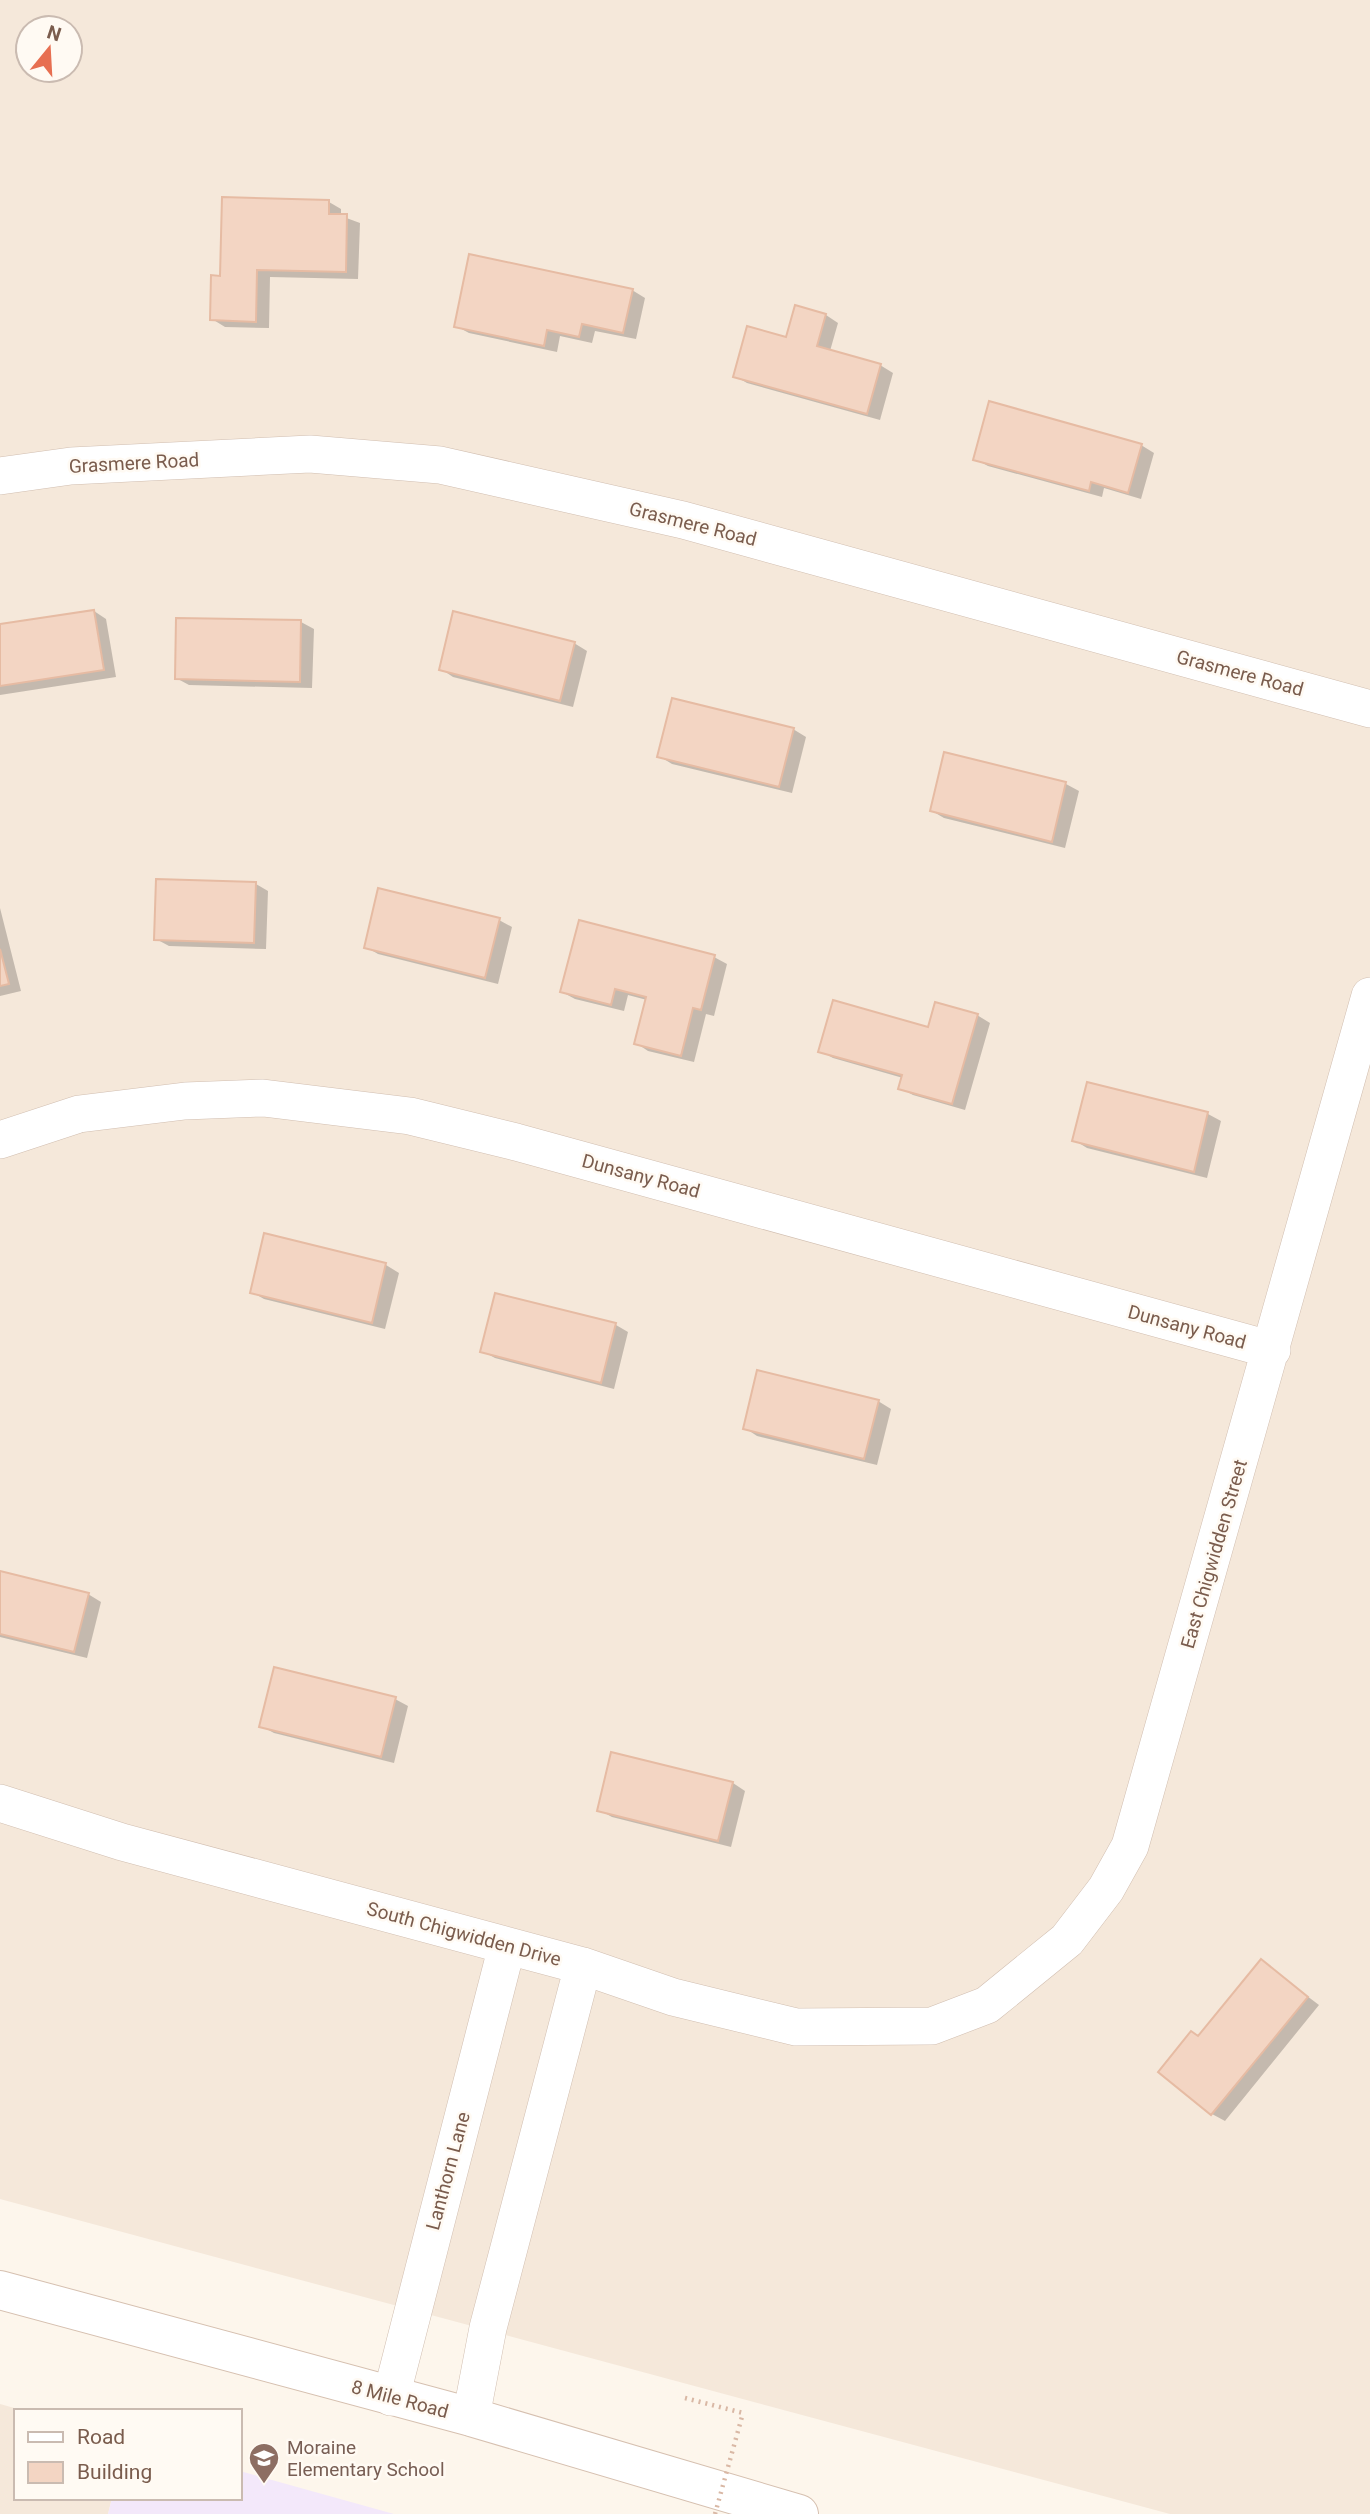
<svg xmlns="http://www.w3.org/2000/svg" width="1370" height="2514" font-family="Roboto,sans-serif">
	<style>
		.residential { fill: #f5e8da; fill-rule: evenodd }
		.education { fill: #f3e8fa }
		.shadow { fill: #0003 }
		.building { fill: #f3d5c3; stroke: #e6bba3; stroke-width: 2 }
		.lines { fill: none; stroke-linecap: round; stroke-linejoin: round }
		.street-casing { stroke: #d1beb0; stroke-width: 38 }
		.secondary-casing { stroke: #d6c0b0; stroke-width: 40 }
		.path { stroke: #d9b8a5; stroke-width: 4.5; stroke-dasharray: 2 5; stroke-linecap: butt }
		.street { stroke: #fff; stroke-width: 37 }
		.secondary { stroke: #fff; stroke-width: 38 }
		.path-bridge { stroke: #d9b8a5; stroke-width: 4.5; stroke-dasharray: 2 5; stroke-linecap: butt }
		.labels { text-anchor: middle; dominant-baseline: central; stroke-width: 5; stroke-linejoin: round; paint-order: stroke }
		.street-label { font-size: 19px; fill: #7a5c4d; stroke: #fffaf3 }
		.education-label { font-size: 19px; fill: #785e54; stroke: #fffaf3; text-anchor: start }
	</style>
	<rect width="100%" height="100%" fill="#fdf6ec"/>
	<!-- residential -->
	<path class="residential" d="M0 0H1370V2514H1170L0 2199ZM28 28H70V70H28Z
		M0 2404 25 2411H16V2498H112L108 2514H0Z"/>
	<!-- education -->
	<path class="education" d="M240 2471 394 2514H108L112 2498H240Z"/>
	<!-- shadow -->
	<path class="shadow" d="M329 202 341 209V216L360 223 358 279 270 277 269 328 225 327 212 319 221 278Z
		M632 290 645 298 636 339 595 331 592 343 560 336 557 352 469 333 456 326Z
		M796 307 826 315 838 323 830 351 880 365 893 373 880 420 747 383 735 376 787 339Z
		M1141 445 1154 453 1141 499 1104 488 1102 497 988 466 975 459Z
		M94 611 106 619 116 677 0 695V626Z
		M301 622 314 629 312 688 189 685 176 678Z
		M574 643 587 651 573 707 453 677 441 669Z
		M793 729 806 737 792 793 672 764 659 756Z
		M946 754 1066 784 1079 791 1065 848 944 818 932 811Z
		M256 884 268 891 266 949 169 946 156 939Z
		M0 908 21 991 0 996Z
		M499 920 512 927 498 984 378 954 366 947Z
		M714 957 727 964 714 1016 706 1014 694 1062 648 1051 636 1043 647 1000 628 995 624 1011 575 999 562 992Z
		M977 1015 990 1023 965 1110 913 1095 900 1088 903 1078 833 1058 820 1051 929 1029Z
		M1088 1084 1208 1114 1221 1121 1207 1178 1087 1148 1074 1140Z
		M266 1235 386 1265 399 1273 385 1329 264 1299 252 1292Z
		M496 1295 616 1325 628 1332 614 1389 495 1358 482 1351Z
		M878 1401 891 1409 877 1465 757 1436 745 1428Z
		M0 1573 88 1594 101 1602 87 1658 0 1637Z
		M395 1699 408 1706 394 1763 274 1733 261 1726Z
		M733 1783 745 1791 731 1847 612 1817 599 1810Z
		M1262 1962 1319 2005 1225 2121 1212 2114 1199 2038Z"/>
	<!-- building -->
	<path class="building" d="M222 197 329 200V214H347L346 272 257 270 256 322 210 320 211 275 220 276Z
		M469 254 633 289 623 333 582 324 579 337 547 330 544 346 454 327Z
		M795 305 826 314 817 346 881 364 867 414 733 377 747 326 786 337Z
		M989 401 1142 444 1128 493 1091 482 1089 491 973 460Z
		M94 610 104 670 0 686V624Z
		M453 611 575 642 560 701 439 670Z
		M176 618 301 620 300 682 175 679Z
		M672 698 794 728 779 787 657 757Z
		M944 752 1066 782 1052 842 930 811Z
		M156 879 256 882 254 943 154 940Z
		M378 888 500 918 485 978 364 948Z
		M579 920 715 955 701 1010 693 1008 681 1056 634 1044 646 997 615 989 611 1005 560 992Z
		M0 949 9 984 0 986Z
		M833 1000 928 1027 935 1002 978 1014 952 1104 898 1089 902 1075 818 1052Z
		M1087 1082 1208 1112 1194 1172 1072 1141Z
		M264 1233 386 1263 372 1323 250 1293Z
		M495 1293 616 1323 601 1383 480 1352Z
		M757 1370 879 1400 864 1459 743 1429Z
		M0 1571 89 1593 74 1652 0 1634Z
		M274 1667 396 1697 381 1757 259 1727Z
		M611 1752 733 1782 718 1841 597 1811Z
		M1261 1959 1308 1997 1211 2115 1158 2072 1191 2031 1198 2036Z"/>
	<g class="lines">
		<!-- street casing -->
		<g class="street-casing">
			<path id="street" d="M0 476 71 466 310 454 440 465 683 520 1370 709
				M0 1140 79 1114 185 1101 263 1098 410 1116 516 1142 1272 1350
				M0 1803 122 1842 583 1966 673 1997 796 2027 932 2026 987 2005 1067 1940 1106 1889 1130 1846 1370 996
				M391 2397 507 1946
				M471 2417 488 2328 583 1966"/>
		</g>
		<!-- secondary casing -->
		<g class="secondary-casing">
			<path id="secondary" d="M0 2290 471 2417 799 2514"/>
		</g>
		<!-- path -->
		<path class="path" d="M685 2398 743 2413"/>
		<!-- street -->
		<use href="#street" class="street"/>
		<!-- secondary -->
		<use href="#secondary" class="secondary"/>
		<!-- path-bridge -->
		<path class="path-bridge" d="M715 2514 743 2413"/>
	</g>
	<!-- icons -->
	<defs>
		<g id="school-pin" transform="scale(1.575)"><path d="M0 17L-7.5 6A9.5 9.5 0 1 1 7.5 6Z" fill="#8d6e63" stroke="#fffaf3"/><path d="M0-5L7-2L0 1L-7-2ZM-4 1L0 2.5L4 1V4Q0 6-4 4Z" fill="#fff"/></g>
	</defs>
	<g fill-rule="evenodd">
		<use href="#school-pin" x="264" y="2458"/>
	</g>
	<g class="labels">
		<!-- street labels -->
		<g class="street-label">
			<text transform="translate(134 463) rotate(-3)">Grasmere Road</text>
			<text transform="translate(693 524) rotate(14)">Grasmere Road</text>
			<text transform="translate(1240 673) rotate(15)">Grasmere Road</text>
			<text transform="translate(641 1176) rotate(15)">Dunsany Road</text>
			<text transform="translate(1187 1327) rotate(15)">Dunsany Road</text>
			<text transform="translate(1214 1554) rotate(-74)">East Chigwidden Street</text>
			<text transform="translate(464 1934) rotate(15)">South Chigwidden Drive</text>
			<text transform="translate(448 2171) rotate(-75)">Lanthorn Lane</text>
			<text transform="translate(400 2399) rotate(15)">8 Mile Road</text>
		</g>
		<!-- education labels -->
		<g class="education-label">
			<text x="287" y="2447">Moraine<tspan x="287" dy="22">Elementary School</tspan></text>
		</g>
	</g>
	<!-- legend -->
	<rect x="14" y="2409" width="228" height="91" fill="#fffaf3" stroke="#cabbb1" stroke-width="2"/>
	<rect x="28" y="2432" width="35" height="10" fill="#ffffff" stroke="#cabbb1" stroke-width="2"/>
	<text x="77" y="2444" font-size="21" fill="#7a5c4d">Road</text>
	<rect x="28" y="2462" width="35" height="21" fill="#f3d5c3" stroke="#cabbb1" stroke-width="2"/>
	<text x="77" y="2479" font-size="21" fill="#7a5c4d">Building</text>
	<!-- north arrow -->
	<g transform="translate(49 49) rotate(18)"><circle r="33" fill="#fffaf3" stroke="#cabbb1" stroke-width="2"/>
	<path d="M0-5L12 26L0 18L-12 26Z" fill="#e76f51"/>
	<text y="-10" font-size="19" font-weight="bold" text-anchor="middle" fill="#7a5c4d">N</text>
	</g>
</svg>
